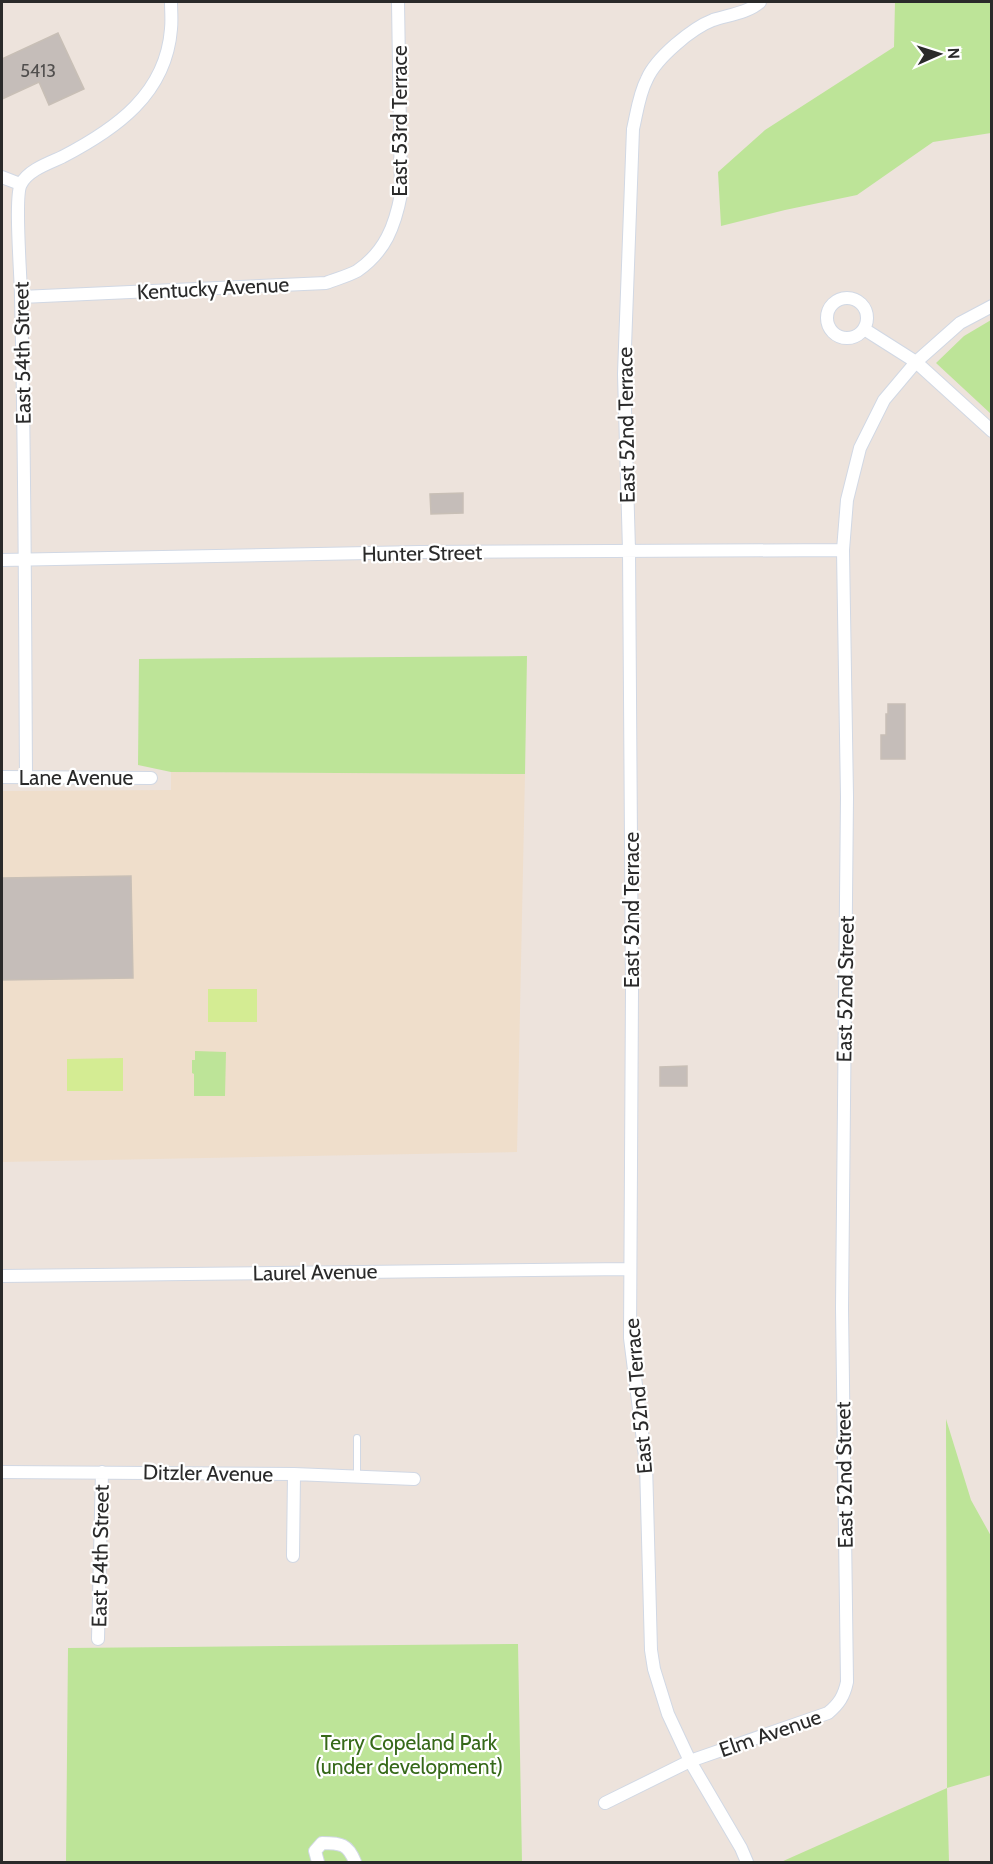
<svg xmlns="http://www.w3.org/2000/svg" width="993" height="1864" font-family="Cabin,sans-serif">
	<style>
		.education { fill: #efdecb }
		.green { fill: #bde498 }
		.pitch { fill: #d4ec93 }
		.building { fill: #c5bdb9; stroke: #c8bfb6; stroke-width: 1.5 }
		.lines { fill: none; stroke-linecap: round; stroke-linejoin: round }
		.lane-casing { stroke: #d1d8e4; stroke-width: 8 }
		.street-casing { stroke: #d1d8e4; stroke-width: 14 }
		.lane { stroke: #fff; stroke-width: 6 }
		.street { stroke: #fff; stroke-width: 12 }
		.labels { text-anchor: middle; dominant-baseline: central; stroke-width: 4.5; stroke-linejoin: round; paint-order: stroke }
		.number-label { font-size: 18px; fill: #514f4e }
		.street-label { font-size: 21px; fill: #2a2a2a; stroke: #fff }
		.park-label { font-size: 21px; fill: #366919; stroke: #fff }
	</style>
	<rect width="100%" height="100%" fill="#ede3dc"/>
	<!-- education -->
	<path class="education" d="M171 772 525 774 517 1152 2 1162V791L171 790Z"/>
	<!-- green -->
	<path class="green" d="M895 2H991V133L933 142 857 195 785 210 721 226 718 172 765 130 894 47Z
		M991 320V414L936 363 964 336Z
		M527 656 525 774 171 772 138 765 139 659Z
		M195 1051 226 1052 225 1096H194V1074L192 1073V1060H195Z
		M946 1419 971 1500 991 1536V1775L947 1788 949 1862H781L947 1788Z
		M518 1644 522 1862H66L68 1648Z"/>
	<!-- pitch -->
	<path class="pitch" d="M208 989H257V1022H208Z
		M123 1058V1091H67V1059Z"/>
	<!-- building -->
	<path class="building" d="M58 33 84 89 49 105 39 82 2 99V59Z
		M463 493V513L431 514 430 494Z
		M888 704H905V759H881V735H886V714H888Z
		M131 876 133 978 2 980V878Z
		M687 1066V1086H660V1067Z"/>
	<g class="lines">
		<!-- lane casing -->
		<g class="lane-casing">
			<path id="lane" d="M357 1438V1476"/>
		</g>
		<!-- street casing -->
		<g class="street-casing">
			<path id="street" d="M2 177 20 184
				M21 297 326 283C336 279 348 276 357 271 385 252 395 226 401 194L398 2
				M827 318a20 20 0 1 1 40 0a20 20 0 1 1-40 0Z
				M864 329 916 362 992 431
				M2 560 420 552 843 550
				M2 777 151 778
				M26 777C25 617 25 457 21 297 21 277 14 196 21 184 28 170 49 163 62 157 116 129 166 94 171 29 172 20 171 10 171 2
				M2 1276 629 1269
				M2 1472 294 1474 414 1479
				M293 1556 294 1474
				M98 1639 102 1472
				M605 1803 690 1761 828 1713C839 1704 844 1696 847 1682L842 1308 847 797 843 550 847 500 860 448 884 400 916 362 960 323 992 306
				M318 1862 315 1851 322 1843C341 1843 348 1844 355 1862
				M747 1862 741 1848 690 1761 668 1714 654 1669 651 1650 646 1464 630 1338 632 990 629 550 624 374 633 129C637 112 639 94 647 79 656 58 692 28 713 20 728 15 748 13 760 2"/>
		</g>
		<!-- lane -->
		<use href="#lane" class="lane"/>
		<!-- street -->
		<use href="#street" class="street"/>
	</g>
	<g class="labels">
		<!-- number labels -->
		<g class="number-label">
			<text x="38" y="71">5413</text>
		</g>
		<!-- street labels -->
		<g class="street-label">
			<text transform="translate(399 121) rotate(-90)">East 53rd Terrace</text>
			<text transform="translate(213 288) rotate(-3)">Kentucky Avenue</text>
			<text transform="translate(22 353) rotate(-91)">East 54th Street</text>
			<text transform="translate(626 425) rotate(-91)">East 52nd Terrace</text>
			<text transform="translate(422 553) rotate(-1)">Hunter Street</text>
			<text x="76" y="777">Lane Avenue</text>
			<text transform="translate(631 910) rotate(-90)">East 52nd Terrace</text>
			<text transform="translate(845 989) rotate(-89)">East 52nd Street</text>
			<text transform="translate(315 1272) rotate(-1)">Laurel Avenue</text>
			<text transform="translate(638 1396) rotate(-95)">East 52nd Terrace</text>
			<text transform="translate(208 1473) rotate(1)">Ditzler Avenue</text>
			<text transform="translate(844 1475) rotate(-91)">East 52nd Street</text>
			<text transform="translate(100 1556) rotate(-89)">East 54th Street</text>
			<text transform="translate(770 1733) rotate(-19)">Elm Avenue</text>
		</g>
		<!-- park labels -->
		<g class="park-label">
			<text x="409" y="1742">Terry Copeland Park<tspan x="409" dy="24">(under development)</tspan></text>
		</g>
	</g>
	<!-- border -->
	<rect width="993" height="1864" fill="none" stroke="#2a2a2a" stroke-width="6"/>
	<!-- north arrow -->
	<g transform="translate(939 54) rotate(87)" stroke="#ffffff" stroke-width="4.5" paint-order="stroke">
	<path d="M0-4.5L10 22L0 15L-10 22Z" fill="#2a2a2a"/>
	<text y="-9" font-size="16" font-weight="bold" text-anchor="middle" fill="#2a2a2a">N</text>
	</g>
</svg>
